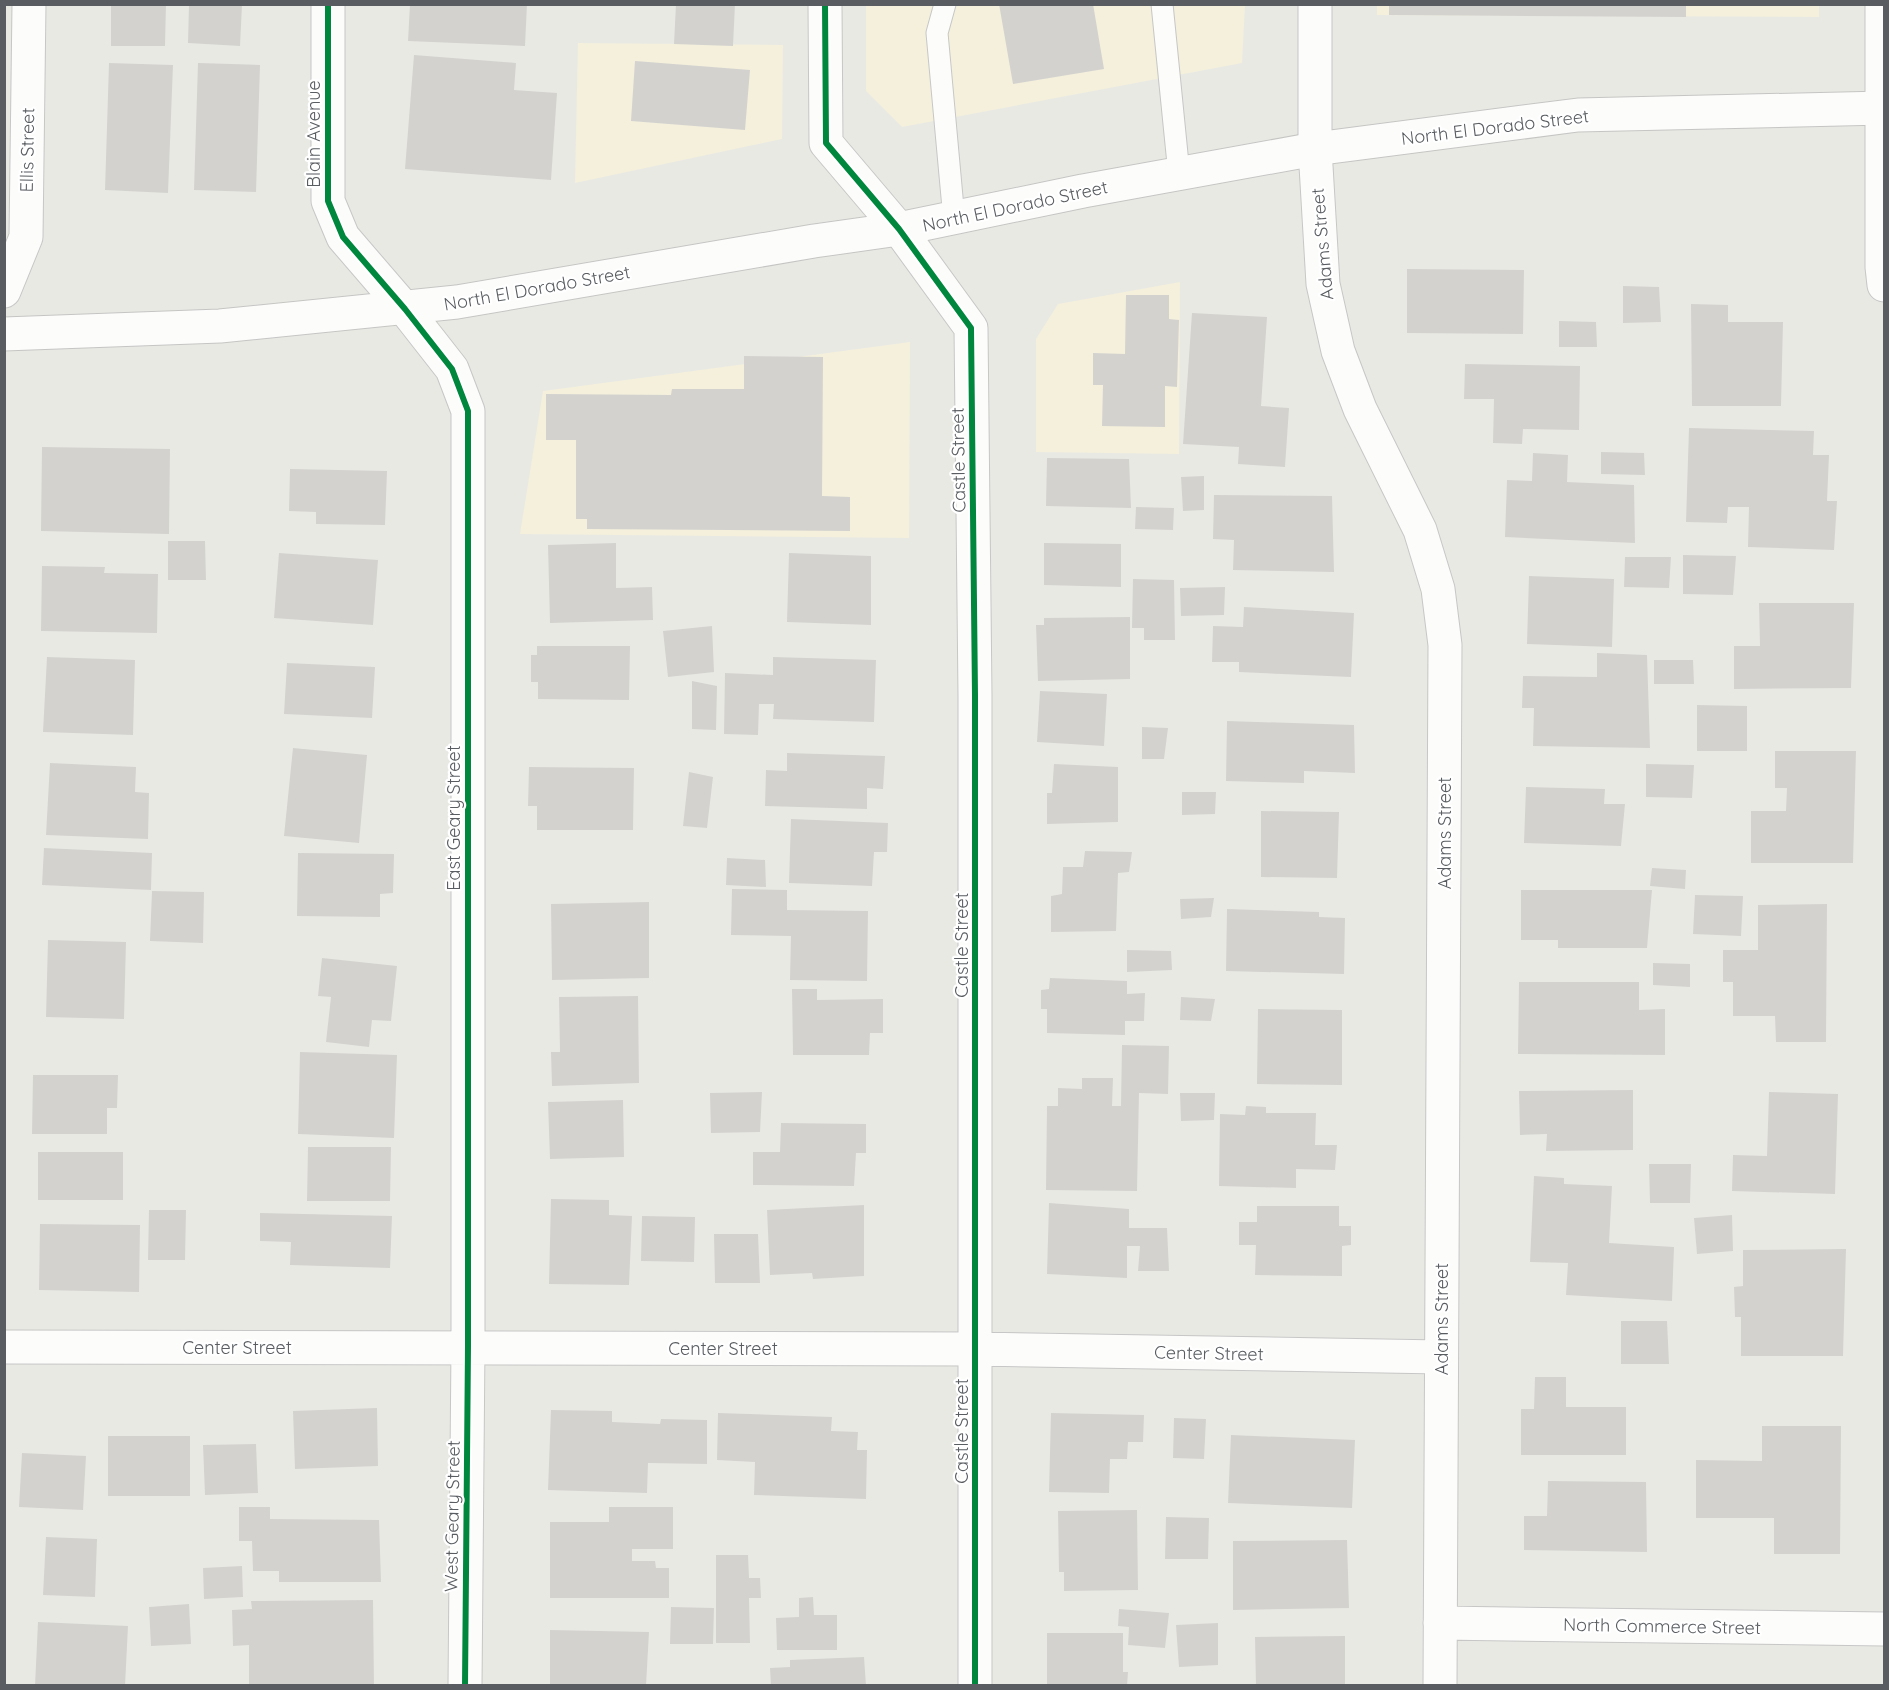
<svg xmlns="http://www.w3.org/2000/svg" width="1889" height="1690" font-family="Quicksand,sans-serif">
	<style>
		.commercial { fill: #f4f0dc }
		.building { fill: #d3d2cf }
		.lines { fill: none; stroke-linecap: round; stroke-linejoin: round }
		.lane-casing { stroke: #c6c7c6; stroke-width: 23 }
		.street-casing { stroke: #c6c7c6; stroke-width: 35 }
		.secondary-casing { stroke: #c5c6c4; stroke-width: 35 }
		.lane { stroke: #fcfcfb; stroke-width: 21 }
		.street { stroke: #fcfcfb; stroke-width: 33 }
		.secondary { stroke: #fcfcfb; stroke-width: 33 }
		.cycleway-casing { stroke: #fff; stroke-width: 10 }
		.cycleway { stroke: #00873e; stroke-width: 6 }
		.labels { text-anchor: middle; dominant-baseline: central; stroke-width: 4.5; stroke-linejoin: round; paint-order: stroke }
		.street-label { font-size: 18px; fill: #595d61; stroke: #fff }
	</style>
	<rect width="100%" height="100%" fill="#e9e9e4"/>
	<!-- commercial -->
	<path class="commercial" d="M1377 4 1819 5V17L1377 15Z
		M866 5H1245L1242 63 902 127 866 91Z
		M578 43 783 45 782 139 575 183Z
		M1180 282 1179 454 1036 452V339L1058 304Z
		M910 342 909 538 520 534 543 391Z"/>
	<!-- building -->
	<path class="building" d="M111 4H166L165 46H111Z
		M189 4 242 5 240 46 188 43Z
		M410 4H527L525 46 408 41Z
		M676 4H735L733 46 674 44Z
		M999 4H1093L1104 69 1013 84Z
		M1389 4H1686V17L1389 15Z
		M414 55 516 63 514 90 557 93 551 180 405 169Z
		M635 61 750 70 745 130 631 121Z
		M109 63 173 65 168 193 105 190Z
		M198 63 260 65 256 192 194 190Z
		M1407 269 1524 270 1523 334 1407 333Z
		M1623 286 1659 287 1661 322 1623 323Z
		M1126 295H1169V319L1179 320 1177 387 1165 386V427L1102 426 1103 385H1093V353L1125 354Z
		M1691 304 1728 305V322H1783L1781 406H1692Z
		M1192 313 1267 317 1261 406 1289 408 1285 467 1238 464 1239 447 1183 444Z
		M1559 321 1596 322 1597 347H1559Z
		M744 356 823 357 822 496 850 497V531L587 529V519H576V440H546V394L671 395 672 389H744Z
		M1465 364 1580 366 1579 430 1523 429 1522 444 1493 443 1494 399H1464Z
		M1689 428 1814 431 1813 455H1829L1827 501H1837L1834 550 1748 547 1749 507H1728L1727 523 1686 522Z
		M42 447 170 449 169 534 41 531Z
		M1601 452 1644 453 1645 475 1601 474Z
		M1533 453 1568 455 1567 482 1634 485 1635 543 1505 537 1507 480 1532 481Z
		M1047 458 1129 459 1131 508 1046 506Z
		M290 469 387 471 385 525 316 524V512L289 511Z
		M1204 476V510L1183 511 1181 477Z
		M1214 495 1332 496 1334 572 1233 570 1234 540 1213 539Z
		M1136 507 1174 508 1173 530 1135 529Z
		M168 541H205L206 580H168Z
		M616 543V588L652 587 653 620 550 623 548 545Z
		M1044 543 1121 544V587L1044 585Z
		M279 553 378 560 373 625 274 618Z
		M789 553 871 556V625L787 622Z
		M1683 555 1736 556 1733 595 1683 594Z
		M1625 557H1671L1669 588 1624 587Z
		M42 566 105 567 104 573 158 574 157 633 41 631Z
		M1529 576 1614 579 1612 647 1527 644Z
		M1133 579 1174 580 1175 640H1144V628H1132Z
		M1225 587 1224 615 1181 616 1180 588Z
		M1759 603H1854L1851 688 1734 689V646H1760Z
		M1244 607 1354 613 1351 677 1239 672V662H1212L1213 626 1243 627Z
		M1130 617V679L1038 681 1036 625H1044V618Z
		M712 626 714 672 668 677 663 631Z
		M537 646H630L629 700 538 699V682H531V655H537Z
		M1597 653 1647 655 1650 748 1533 746 1534 708H1522L1523 676 1597 677Z
		M47 657 135 660 133 735 43 732Z
		M773 657 876 660 874 722 773 719 774 704H759L758 735 724 734 725 673 773 675Z
		M1654 660H1693L1694 684H1654Z
		M287 663 375 667 372 718 284 714Z
		M692 681 717 686 716 730 692 729Z
		M1040 691 1107 694 1104 746 1037 742Z
		M1697 705 1747 706V751H1697Z
		M1227 721 1354 725 1355 773 1304 771V783L1226 781Z
		M1142 727 1168 728 1164 759H1142Z
		M293 748 367 755 359 843 284 836Z
		M1775 751H1856L1853 863H1751V811H1786L1787 788H1775Z
		M787 753 885 756 883 789 867 788V809L765 806 766 770 787 771Z
		M50 763 136 767 135 792 149 793 148 839 46 835Z
		M1054 764 1118 767V822L1047 824V793H1052Z
		M1646 764 1694 765 1692 798 1646 797Z
		M529 767 634 768 633 830H537V806H528Z
		M689 772 713 777 707 828 683 826Z
		M1526 787 1605 789 1604 804H1625L1621 846 1524 843Z
		M1182 792H1216L1215 814 1182 815Z
		M1261 811 1339 812 1337 878 1261 877Z
		M791 819 888 823 887 852H874L872 886 789 883Z
		M44 848 152 853 151 890 42 885Z
		M1085 851 1132 852 1129 872 1118 873 1116 931 1051 932V896L1062 894 1063 867H1083Z
		M298 853 394 854 393 893 380 894V917L297 916Z
		M727 858 765 860 766 887 726 885Z
		M1652 868 1686 870 1685 889 1650 886Z
		M732 889 787 890V910L868 911 867 981 790 980 791 936 731 935Z
		M1521 890H1652L1647 948H1558V940H1521Z
		M152 891 204 892 203 943 150 941Z
		M1695 895 1743 896 1741 936 1693 934Z
		M1214 898 1211 917 1181 919 1180 899Z
		M649 902V978L552 980 551 904Z
		M1827 904 1826 1042H1776L1775 1016H1733V982H1723V950H1758V905Z
		M1227 909 1319 912V917L1345 918 1344 974 1226 971Z
		M48 940 126 942 124 1019 46 1017Z
		M1127 950 1171 951 1172 970 1127 972Z
		M322 958 397 966 391 1021 372 1020 369 1047 326 1042 331 997 318 996Z
		M1653 963 1690 964V987L1653 985Z
		M1050 978 1127 981V994L1145 993 1144 1021H1125V1035L1047 1033V1009H1041V990L1049 989Z
		M1519 982H1639V1010L1665 1009V1055L1518 1054Z
		M792 989H817V1000L883 999V1033H870L869 1055H793Z
		M638 996 639 1083 552 1086 551 1052H560L559 997Z
		M1181 997 1215 999 1211 1021 1180 1020Z
		M1258 1009 1342 1010V1085L1257 1084Z
		M1122 1045 1169 1046 1168 1094 1139 1093 1137 1191 1046 1190 1047 1106H1058V1088L1082 1089V1078H1113L1112 1106H1121Z
		M300 1052 397 1055 394 1138 298 1134Z
		M33 1075H118L117 1108H107V1134H32Z
		M1633 1090V1150L1546 1151 1547 1134 1520 1135 1519 1091Z
		M762 1092 760 1132 711 1133 710 1093Z
		M1769 1092 1838 1094 1835 1194 1732 1191 1733 1155 1767 1156Z
		M1180 1093H1215L1214 1120 1181 1121Z
		M623 1100 624 1157 550 1159 548 1102Z
		M1246 1106 1266 1107V1113H1316L1315 1145H1337L1335 1170 1296 1169V1188L1219 1186 1220 1114 1245 1115Z
		M781 1123 866 1124V1153H856L854 1186 753 1185V1152H780Z
		M308 1147H391L390 1201H307Z
		M38 1152H123V1200H38Z
		M1649 1164H1691L1690 1203H1650Z
		M1534 1176 1564 1178V1184L1612 1186 1609 1243 1674 1247 1672 1301 1566 1295 1568 1263 1530 1262Z
		M551 1199 609 1200V1215L632 1216 629 1285 549 1284Z
		M1049 1203 1129 1209V1228H1167L1169 1271H1138L1140 1246H1127V1278L1047 1274Z
		M864 1205V1276L813 1279 812 1273 770 1275 767 1210Z
		M1257 1206H1339V1226H1351V1245L1342 1246V1276L1255 1275 1256 1245H1239V1222H1257Z
		M149 1210H186L185 1260H148Z
		M260 1213 392 1216 390 1268 290 1265 291 1242 260 1241Z
		M1732 1215 1733 1251 1697 1254 1694 1218Z
		M642 1216 695 1217 694 1262 641 1261Z
		M40 1224 140 1225 139 1292 39 1290Z
		M714 1234H758L760 1283H715Z
		M1846 1249 1843 1356H1741V1317H1735L1734 1287 1743 1286V1250Z
		M1621 1321H1667L1669 1364H1621Z
		M1535 1377H1566V1407H1626V1455H1521V1409H1534Z
		M377 1408 378 1466 295 1469 293 1411Z
		M551 1410 612 1411V1422L660 1424 661 1419 707 1420V1464L648 1463 647 1493 548 1490Z
		M718 1413 832 1417 831 1431 858 1432 857 1450H867L866 1499 754 1495 755 1462 717 1460Z
		M1051 1413 1144 1415 1143 1442H1128L1127 1459H1110L1109 1493 1049 1492Z
		M1174 1418 1206 1419 1204 1459 1173 1458Z
		M1762 1426H1841L1840 1554H1774V1518H1696V1460L1762 1461Z
		M1231 1435 1355 1440 1352 1508 1228 1503Z
		M108 1436H190V1496H108Z
		M256 1444 258 1493 205 1495 203 1445Z
		M22 1453 86 1456 83 1510 19 1507Z
		M1548 1481 1646 1482 1647 1552 1524 1550V1516H1547Z
		M239 1507H270V1519L379 1520 381 1582H279V1571H253L252 1541H239Z
		M609 1507H673V1549H632V1561H655L656 1568H669V1598H550V1522H609Z
		M1137 1510 1138 1590 1064 1591V1572H1059L1058 1511Z
		M1166 1517 1209 1518 1208 1559H1165Z
		M46 1537 97 1539 95 1597 43 1595Z
		M1347 1540 1349 1608 1233 1610V1541Z
		M716 1555H748L749 1578H760L761 1598H749L750 1643H716Z
		M242 1566 243 1597 204 1599 203 1568Z
		M813 1597 814 1615H837V1650H777L776 1618 799 1617V1598Z
		M373 1600 374 1686H249V1645L233 1646 232 1610 252 1609 251 1601Z
		M189 1604 191 1644 151 1646 149 1607Z
		M671 1607 714 1608 713 1644H670Z
		M1119 1609 1169 1613 1165 1648 1128 1645 1129 1627 1118 1626Z
		M38 1622 128 1626 125 1686H35Z
		M1218 1623V1665L1179 1667 1176 1625Z
		M550 1630 649 1632 646 1686H550Z
		M1047 1633H1123V1672H1128L1127 1686H1047Z
		M1345 1636V1686H1256L1255 1637Z
		M864 1657 866 1686H771L770 1668 790 1667V1660Z"/>
	<g class="lines">
		<!-- lane casing -->
		<g class="lane-casing">
			<path id="lane" d="M945 4 937 33 954 219
				M1162 4 1179 174"/>
		</g>
		<!-- street casing -->
		<g class="street-casing">
			<path id="street" d="M328 4V201L343 237 405 309 452 369 468 411V1346L465 1686
				M825 4 826 143 899 229 971 328 975 695V1686
				M1315 4V149L1323 284 1338 351 1360 409 1420 530 1438 589 1445 645 1440 1686
				M1882 4V267L1884 285
				M4 291 26 237 29 4
				M4 1347 976 1349 1441 1357
				M1440 1623 1884 1629"/>
		</g>
		<!-- secondary casing -->
		<g class="secondary-casing">
			<path id="secondary" d="M4 334 220 326 457 302 814 241 899 229 1083 191 1315 149 1578 115 1884 108"/>
		</g>
		<!-- lane -->
		<use href="#lane" class="lane"/>
		<!-- street -->
		<use href="#street" class="street"/>
		<!-- secondary -->
		<use href="#secondary" class="secondary"/>
		<!-- cycleway casing -->
		<g class="cycleway-casing">
			<path id="cycleway" d="M328 4V201L343 237 405 309 452 369 468 411V1346L465 1686
				M825 4 826 143 899 229 971 328 975 695V1686"/>
		</g>
		<!-- cycleway -->
		<use href="#cycleway" class="cycleway"/>
	</g>
	<g class="labels">
		<!-- street labels -->
		<g class="street-label">
			<text transform="translate(1495 127) rotate(-7)">North El Dorado Street</text>
			<text transform="translate(313 134) rotate(-90)">Blain Avenue</text>
			<text transform="translate(27 150) rotate(-89)">Ellis Street</text>
			<text transform="translate(1015 206) rotate(-12)">North El Dorado Street</text>
			<text transform="translate(1322 244) rotate(-95)">Adams Street</text>
			<text transform="translate(537 288) rotate(-10)">North El Dorado Street</text>
			<text transform="translate(958 460) rotate(-91)">Castle Street</text>
			<text transform="translate(453 818) rotate(-90)">East Geary Street</text>
			<text transform="translate(1444 833) rotate(-90)">Adams Street</text>
			<text transform="translate(961 945) rotate(-90)">Castle Street</text>
			<text transform="translate(1441 1319) rotate(-90)">Adams Street</text>
			<text x="237" y="1347">Center Street</text>
			<text x="723" y="1348">Center Street</text>
			<text transform="translate(1209 1353) rotate(1)">Center Street</text>
			<text transform="translate(961 1431) rotate(-90)">Castle Street</text>
			<text transform="translate(452 1516) rotate(-89)">West Geary Street</text>
			<text transform="translate(1662 1626) rotate(1)">North Commerce Street</text>
		</g>
	</g>
	<!-- border -->
	<rect width="1889" height="1690" fill="none" stroke="#595d61" stroke-width="12"/>
</svg>
